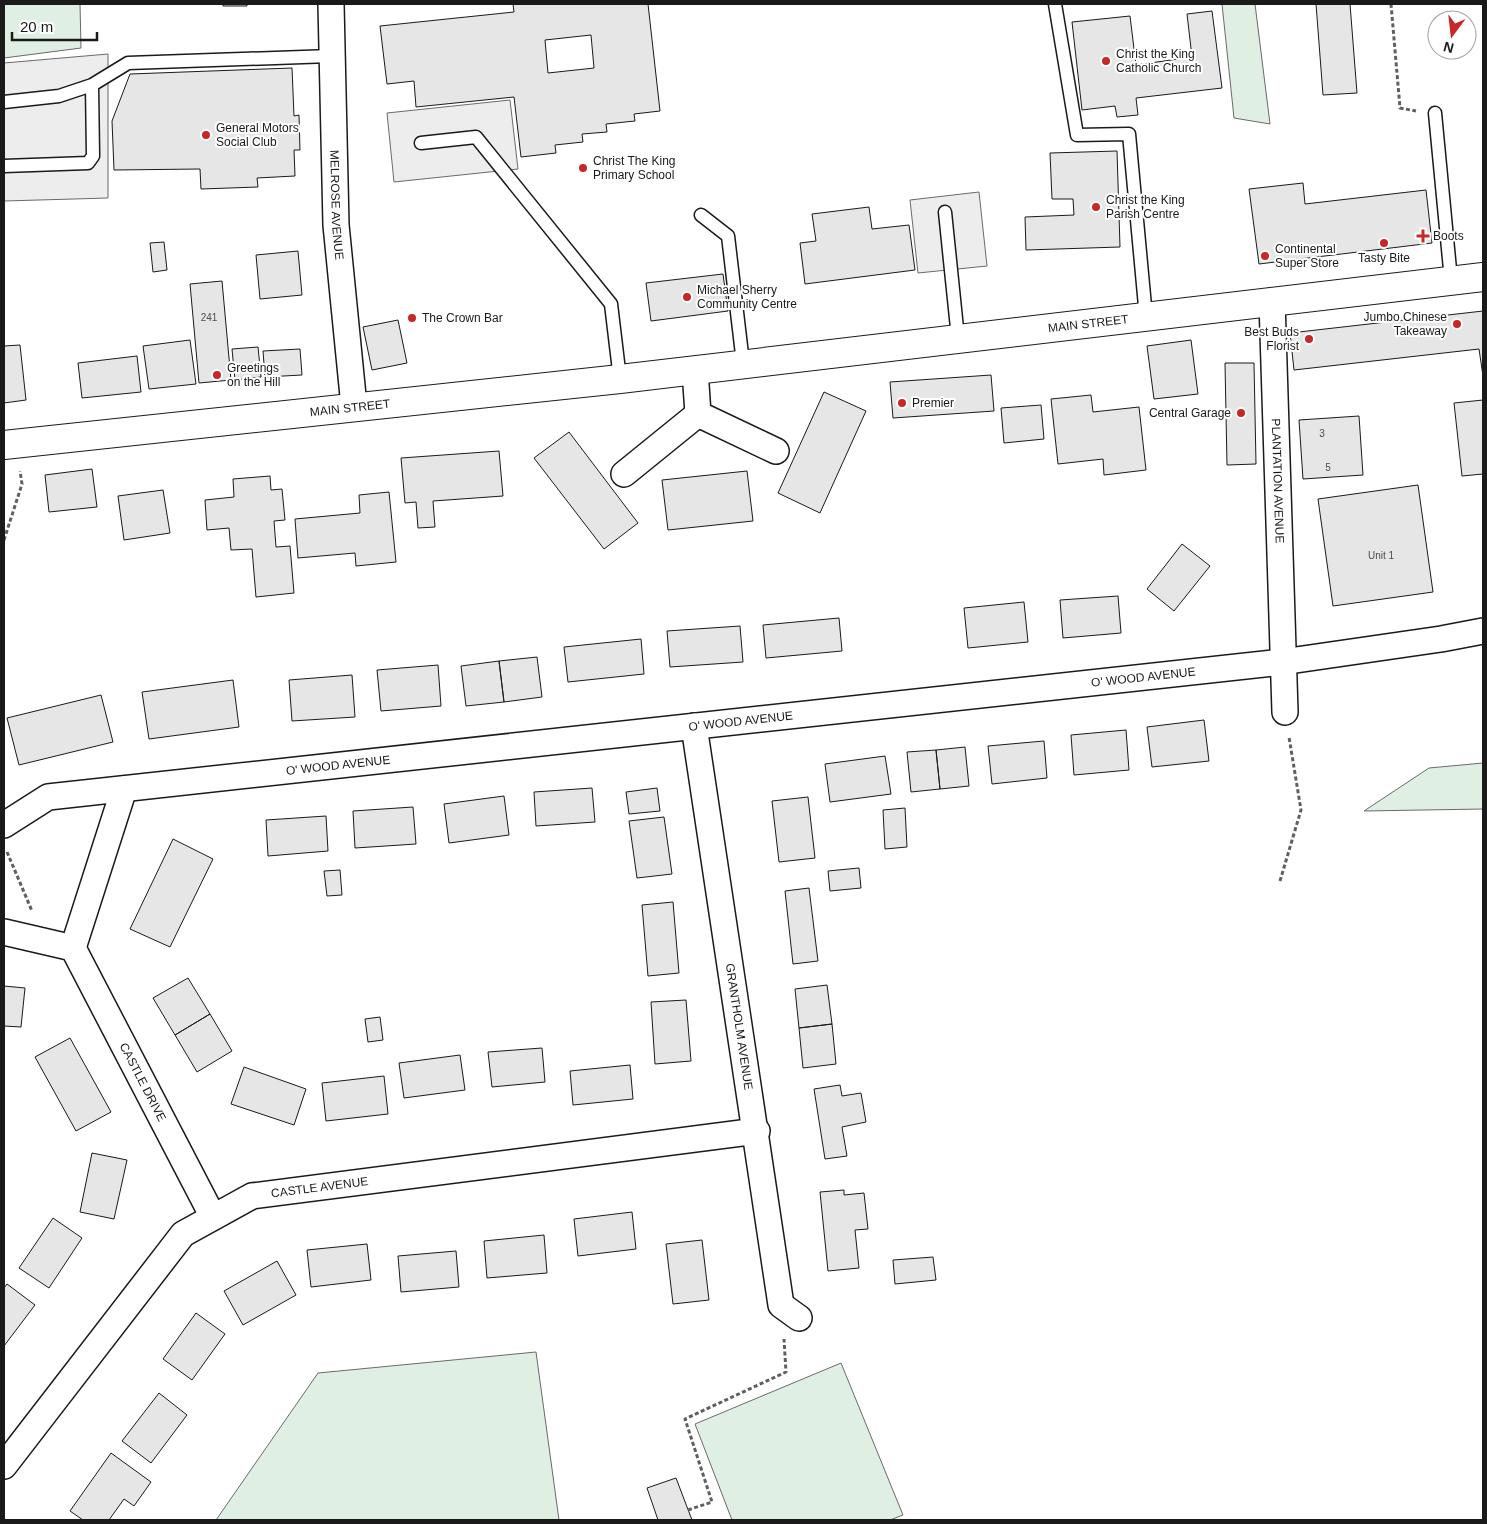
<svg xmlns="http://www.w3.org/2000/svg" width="1487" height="1524" font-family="Helvetica,sans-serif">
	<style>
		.green { fill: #e0efe3; stroke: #6a6a6a }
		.parking { fill: #ededed; stroke: #6a6a6a }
		.building { fill: #e6e6e6; stroke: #1a1a1a; fill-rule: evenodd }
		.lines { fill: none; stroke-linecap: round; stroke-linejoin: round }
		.lane-casing { stroke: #1a1a1a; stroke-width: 15 }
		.street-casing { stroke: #1a1a1a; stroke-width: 28 }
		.primary-casing { stroke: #1a1a1a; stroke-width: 30 }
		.path { stroke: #5f5f5f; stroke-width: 3; stroke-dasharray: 4 2.5; stroke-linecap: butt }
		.lane { stroke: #fff; stroke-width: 12 }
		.street { stroke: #fff; stroke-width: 25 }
		.primary { stroke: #fff; stroke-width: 28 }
		.poi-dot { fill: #c62828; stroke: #fff; stroke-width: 2 }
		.labels { text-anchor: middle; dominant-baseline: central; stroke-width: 4; stroke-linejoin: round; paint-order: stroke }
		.number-label { font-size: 10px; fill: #4d4d4d }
		.poi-label { font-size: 12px; fill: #1a1a1a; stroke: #fff; text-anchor: start }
		.street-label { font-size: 12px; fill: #1a1a1a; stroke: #fff }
	</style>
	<rect width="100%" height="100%" fill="#fff"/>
	<!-- green -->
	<path class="green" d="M4 4H80L81 48 4 58Z
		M1222 4H1255L1270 124 1234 118Z
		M1483 763V809L1364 811 1429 768Z
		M536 1352 559 1520H216L318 1373Z
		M841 1363 903 1515 890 1520H732L695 1424Z"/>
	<!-- parking -->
	<path class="parking" d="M108 54V198L4 201V63Z
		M510 100 518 169 394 182 387 113Z
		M979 192 987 266 918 273 910 200Z"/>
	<!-- building -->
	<path class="building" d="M223 4H247V6H223Z
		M513 4H648L660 111 634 114 635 121 606 124 607 132 582 134 583 142 555 145 556 153 521 157 514 97 416 107 414 81 387 84 380 26 514 12ZM591 35 594 68 548 73 545 40Z
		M1316 4H1350L1357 93 1323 95Z
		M1212 11 1222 88 1136 98 1138 115 1117 117 1115 106 1082 110 1072 22 1130 16 1136 65 1192 57 1187 14Z
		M292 68 294 116 299 115 300 150H294L295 176 257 178 258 187 201 189 200 169 114 170 112 121 130 74Z
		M1117 151 1120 247 1026 250 1025 217 1074 215 1073 199H1052L1050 153Z
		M1303 183 1305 204 1426 190 1432 243 1259 264 1249 189Z
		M869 207 872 229 909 225 915 270 805 284 800 243 816 241 812 214Z
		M164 242 167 270 153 272 150 243Z
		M298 251 302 295 260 299 256 255Z
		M723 274 728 311 651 321 646 283Z
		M222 281 231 380 199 383 190 284Z
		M1483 311V376L1479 349 1294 370 1290 333Z
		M398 320 407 363 372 370 363 327Z
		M190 340 196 384 149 389 143 346Z
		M1191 340 1198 394 1154 399 1147 346Z
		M20 345 26 400 4 403V346Z
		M258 347 261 377 235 380 232 349Z
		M300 349 302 375 265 377 263 351Z
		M137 356 141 392 82 398 78 363Z
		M1225 363H1254L1256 464 1227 465Z
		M991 375 994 411 893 418 890 382Z
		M824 392 866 411 820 513 778 493Z
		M1091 395 1093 412 1139 407 1146 470 1104 475 1103 459 1058 464 1051 399Z
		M1483 400V474L1462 476 1454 403Z
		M1041 405 1044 439 1004 443 1001 408Z
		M1359 416 1363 475 1303 479 1299 420Z
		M569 432 638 523 604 549 534 458Z
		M499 451 503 496 433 501 435 527 418 528 416 502 405 503 401 458Z
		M92 469 97 507 49 512 45 475Z
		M747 471 753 521 668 530 662 480Z
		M270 476 271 490 282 489 285 520 274 521 276 547 290 546 294 593 256 597 252 549 231 550 229 528 207 530 205 500 234 497 233 479Z
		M1418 485 1433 592 1333 606 1318 499Z
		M163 490 170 533 124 540 118 496Z
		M389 492 396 562 356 566 355 553 298 558 295 519 360 513 359 495Z
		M1182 544 1210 566 1174 611 1147 589Z
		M1118 596 1121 633 1063 638 1060 600Z
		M1024 602 1028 642 968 648 964 608Z
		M839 618 842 651 766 658 763 625Z
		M740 626 743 662 670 667 667 631Z
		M641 639 644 674 568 682 564 647Z
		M537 657 542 697 504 702 499 661Z
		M499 661 504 702 466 706 461 666Z
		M438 665 441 706 381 711 377 670Z
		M352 675 355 717 292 721 289 680Z
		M233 680 239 727 149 739 142 692Z
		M101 695 113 742 19 765 7 718Z
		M1204 720 1209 761 1152 767 1147 727Z
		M1126 730 1129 770 1074 775 1071 735Z
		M1044 741 1047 778 992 784 988 746Z
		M965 747 969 786 940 789 936 750Z
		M936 750 940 789 911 792 907 752Z
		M885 756 891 794 830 802 825 764Z
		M592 788 595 822 536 826 534 792Z
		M657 788 660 811 629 814 626 792Z
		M504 796 509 835 449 843 444 804Z
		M808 797 815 858 779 862 772 801Z
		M413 807 416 844 355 848 353 811Z
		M905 808 907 847 885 849 883 810Z
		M326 816 328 851 268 856 266 820Z
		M664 817 672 874 637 878 629 821Z
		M173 839 213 859 170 947 130 929Z
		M859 868 861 888 830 891 828 871Z
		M340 870 342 895 327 896 324 871Z
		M809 888 818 961 793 964 785 891Z
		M673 902 679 973 648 976 642 905Z
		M188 978 210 1014 175 1035 153 998Z
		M827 985 832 1024 799 1028 795 989Z
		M4 986 25 988 21 1027 4 1026Z
		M686 1000 691 1061 655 1064 651 1002Z
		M210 1014 232 1051 197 1072 175 1035Z
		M380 1017 383 1040 368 1042 365 1019Z
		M832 1024 836 1064 803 1068 799 1028Z
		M70 1038 111 1112 76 1131 35 1057Z
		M542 1048 545 1082 492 1087 488 1052Z
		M460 1055 465 1090 404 1098 399 1063Z
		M630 1065 633 1099 573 1105 570 1071Z
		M244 1067 306 1089 294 1125 231 1104Z
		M384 1076 388 1114 326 1121 322 1083Z
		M840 1085 842 1096 861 1093 866 1122 842 1127 847 1156 825 1159 814 1089Z
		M92 1153 127 1160 114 1219 80 1212Z
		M844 1190V1195L864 1193 868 1229 855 1230 859 1268 828 1271 820 1192Z
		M632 1212 636 1249 578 1256 574 1219Z
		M53 1218 82 1238 49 1288 19 1268Z
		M544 1235 547 1273 487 1278 484 1241Z
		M702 1240 709 1300 673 1304 666 1244Z
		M367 1244 371 1280 311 1287 307 1250Z
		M456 1251 459 1287 401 1292 398 1256Z
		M933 1257 936 1280 895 1284 893 1260Z
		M277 1261 296 1295 243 1325 224 1291Z
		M7 1284 35 1305 4 1346V1288Z
		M196 1313 225 1334 192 1380 163 1359Z
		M159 1393 187 1415 151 1463 122 1441Z
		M111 1453 151 1482 134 1506 124 1499 109 1520H83L70 1511Z
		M676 1478 692 1520H658L647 1488Z"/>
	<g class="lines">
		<!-- lane casing -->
		<g class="lane-casing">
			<path id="lane" d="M1055 4 1077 135 1129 134 1146 317
				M4 102 59 96 92 85 128 63 331 56
				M1435 113 1451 280
				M421 143 476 137 611 304 620 379
				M4 166 88 163 93 156 92 85
				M945 212 958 338
				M701 215 728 236 743 363"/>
		</g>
		<!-- street casing -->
		<g class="street-casing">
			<g id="street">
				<path id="s1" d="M331 4 336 225 354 406"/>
				<path id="s2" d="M1272 301 1285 712"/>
				<path d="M695 370 698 414 776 451"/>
				<path d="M624 474 698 414"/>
				<path id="s3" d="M694 726 781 1305 799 1318"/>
				<path id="s4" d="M4 825 48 797 1282 662 1441 639 1483 631"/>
				<path id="s5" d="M4 932 73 948 213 1217"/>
				<path d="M73 948 124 789"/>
				<path id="s6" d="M4 1466 183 1234 252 1196 757 1131"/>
			</g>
		</g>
		<!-- primary casing -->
		<g class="primary-casing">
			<g id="primary">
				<path id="s7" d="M4 445 620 379 1483 277"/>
			</g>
		</g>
		<!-- path -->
		<path class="path" d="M1391 4 1400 108 1416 111
			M4 540 22 484 20 471
			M7 852 32 911
			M1280 881 1301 810 1289 737
			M688 1510 712 1502 685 1419 786 1372 784 1339"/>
		<!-- lane -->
		<use href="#lane" class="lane"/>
		<!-- street -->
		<use href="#street" class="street"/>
		<!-- primary -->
		<use href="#primary" class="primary"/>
	</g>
	<!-- markers -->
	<g class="poi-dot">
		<circle cx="1106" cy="61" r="5"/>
		<circle cx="206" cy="135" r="5"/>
		<circle cx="583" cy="168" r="5"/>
		<circle cx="1096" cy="207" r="5"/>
		<path d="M1420.5 228.5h5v5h5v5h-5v5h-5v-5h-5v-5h5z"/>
		<circle cx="1384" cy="243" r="5"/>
		<circle cx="1265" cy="256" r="5"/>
		<circle cx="687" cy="297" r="5"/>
		<circle cx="412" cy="318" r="5"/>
		<circle cx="1457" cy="324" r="5"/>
		<circle cx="1309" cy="339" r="5"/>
		<circle cx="217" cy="375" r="5"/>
		<circle cx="902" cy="403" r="5"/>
		<circle cx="1241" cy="413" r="5"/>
	</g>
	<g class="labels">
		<!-- number labels -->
		<g class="number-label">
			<text x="209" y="317">241</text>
			<text x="1322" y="433">3</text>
			<text x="1328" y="467">5</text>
			<text x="1381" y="555">Unit 1</text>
		</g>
		<!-- poi labels -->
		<g class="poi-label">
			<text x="1116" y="54">Christ the King<tspan x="1116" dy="14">Catholic Church</tspan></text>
			<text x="216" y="128">General Motors<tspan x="216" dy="14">Social Club</tspan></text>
			<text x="593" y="161">Christ The King<tspan x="593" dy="14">Primary School</tspan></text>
			<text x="1106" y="200">Christ the King<tspan x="1106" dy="14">Parish Centre</tspan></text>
			<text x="1433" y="236">Boots</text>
			<text x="1275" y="249">Continental<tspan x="1275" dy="14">Super Store</tspan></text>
			<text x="1384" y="258" text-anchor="middle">Tasty Bite</text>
			<text x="697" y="290">Michael Sherry<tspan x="697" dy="14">Community Centre</tspan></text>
			<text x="1447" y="317" text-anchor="end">Jumbo Chinese<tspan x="1447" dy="14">Takeaway</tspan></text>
			<text x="422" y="318">The Crown Bar</text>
			<text x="1299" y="332" text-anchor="end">Best Buds<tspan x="1299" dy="14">Florist</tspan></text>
			<text x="227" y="368">Greetings<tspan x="227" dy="14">on the Hill</tspan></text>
			<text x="912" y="403">Premier</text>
			<text x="1231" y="413" text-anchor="end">Central Garage</text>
		</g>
		<!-- street labels -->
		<g class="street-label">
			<text stroke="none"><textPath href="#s1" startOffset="201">MELROSE AVENUE</textPath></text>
			<text stroke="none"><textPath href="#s7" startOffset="1091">MAIN STREET</textPath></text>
			<text stroke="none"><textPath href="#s7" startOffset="348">MAIN STREET</textPath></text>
			<text stroke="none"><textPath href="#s2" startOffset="180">PLANTATION AVENUE</textPath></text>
			<text stroke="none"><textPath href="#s4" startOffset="1154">O' WOOD AVENUE</textPath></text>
			<text stroke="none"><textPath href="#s4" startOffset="749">O' WOOD AVENUE</textPath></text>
			<text stroke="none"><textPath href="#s4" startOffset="344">O' WOOD AVENUE</textPath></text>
			<text stroke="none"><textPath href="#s3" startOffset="304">GRANTHOLM AVENUE</textPath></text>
			<text stroke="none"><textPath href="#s5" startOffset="222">CASTLE DRIVE</textPath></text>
			<text stroke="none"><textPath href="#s6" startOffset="440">CASTLE AVENUE</textPath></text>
		</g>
	</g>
	<!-- border -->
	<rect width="1487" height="1524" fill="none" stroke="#1a1a1a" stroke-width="10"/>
	<!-- north arrow -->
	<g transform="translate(1452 35) rotate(195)"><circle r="24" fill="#ffffff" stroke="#a3a3a3"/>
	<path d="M0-4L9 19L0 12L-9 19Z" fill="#c62828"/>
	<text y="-8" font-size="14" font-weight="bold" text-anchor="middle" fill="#1a1a1a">N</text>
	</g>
	<!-- scale -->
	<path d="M12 32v8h85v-8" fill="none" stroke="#1a1a1a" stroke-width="2.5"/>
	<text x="20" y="32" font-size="15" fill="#1a1a1a" stroke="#ffffff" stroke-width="4" paint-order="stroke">20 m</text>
</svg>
